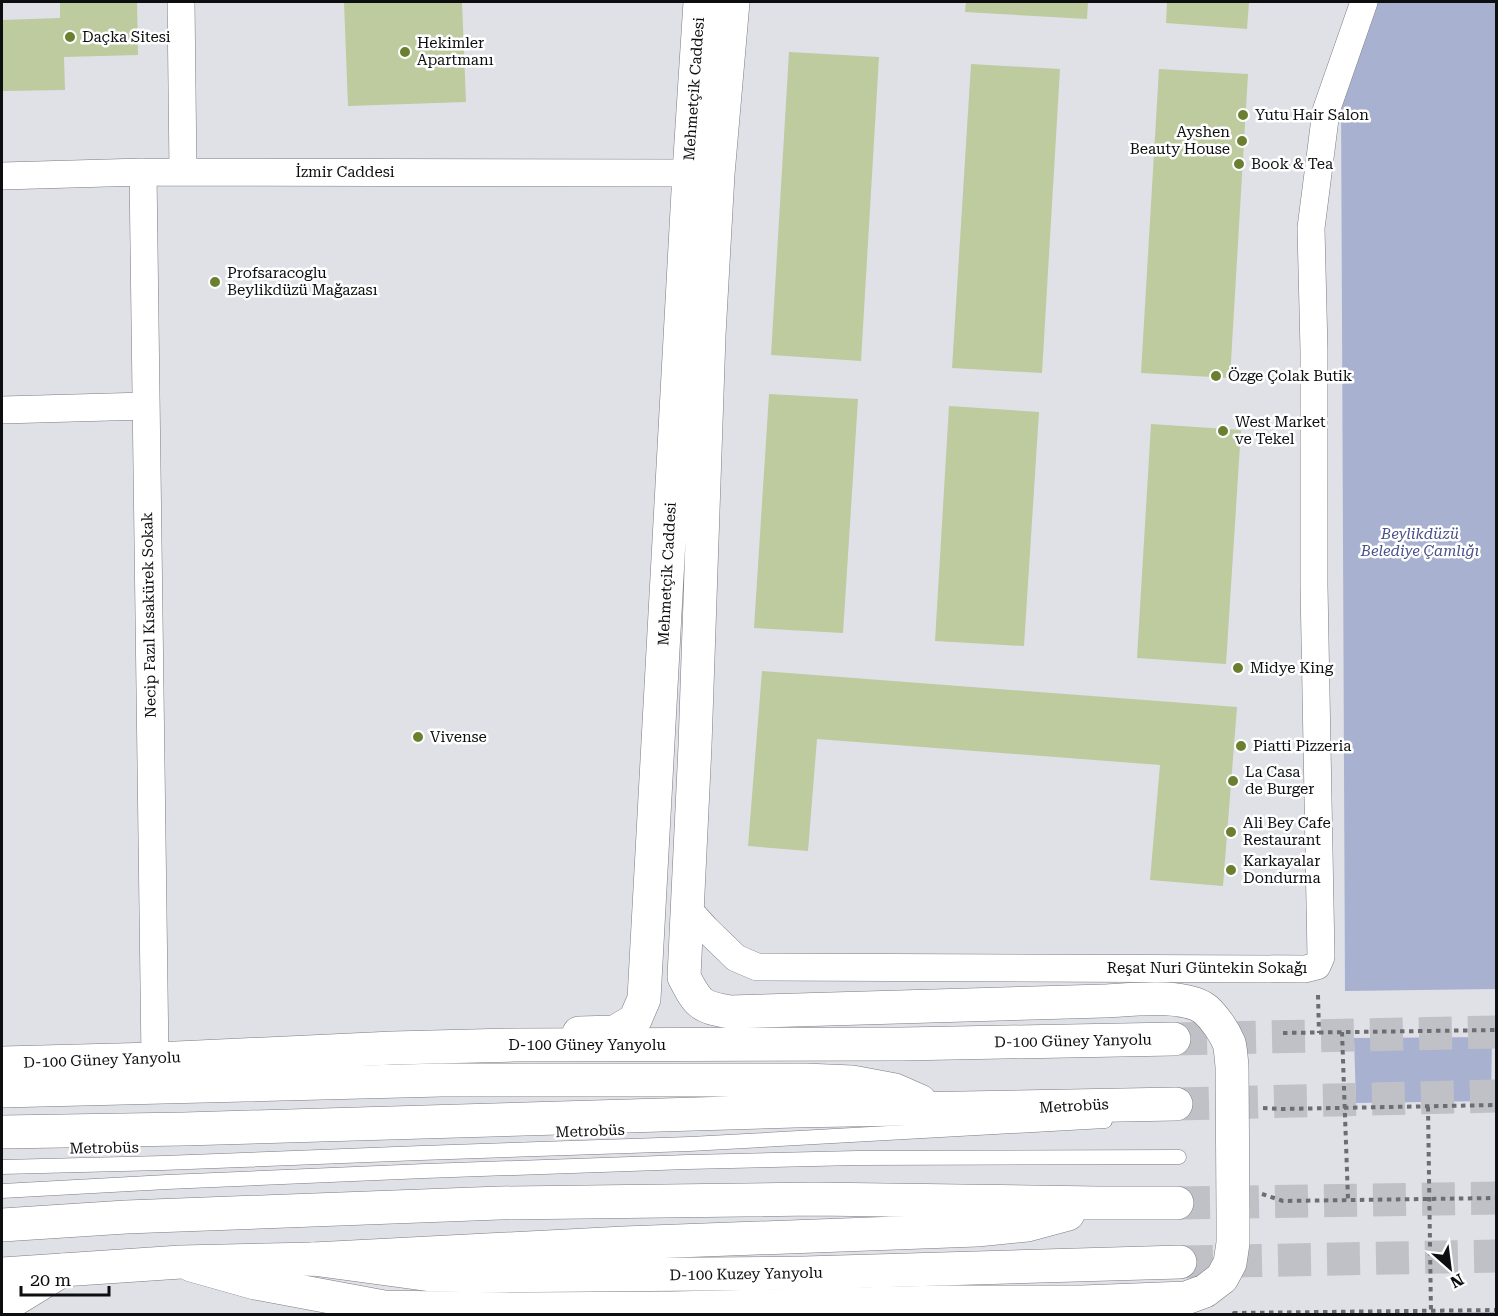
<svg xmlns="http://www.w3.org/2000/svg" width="1498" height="1316" font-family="'Roboto Serif',serif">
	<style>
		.green { fill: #a9b1d0 }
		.building { fill: #bdcb9f }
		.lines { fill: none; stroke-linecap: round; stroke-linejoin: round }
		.primary-tunnel { stroke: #c0c1c7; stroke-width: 33; stroke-dasharray: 33 16; stroke-linecap: butt }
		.trunk-tunnel { stroke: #c0c1c7; stroke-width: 33; stroke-dasharray: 33 16; stroke-linecap: butt }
		.service-casing { stroke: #7a7b81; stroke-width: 15 }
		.minor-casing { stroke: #7a7b81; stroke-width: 28 }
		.secondary-casing { stroke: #7a7b81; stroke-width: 34 }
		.primary-casing { stroke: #7a7b81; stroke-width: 34 }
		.trunk-casing { stroke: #7a7b81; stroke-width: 34 }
		.path { stroke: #6c6d71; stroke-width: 4; stroke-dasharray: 4.5 4.5; stroke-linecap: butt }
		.service { stroke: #fff; stroke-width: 14 }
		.minor { stroke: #fff; stroke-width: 27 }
		.secondary { stroke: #fff; stroke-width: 33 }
		.primary { stroke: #fff; stroke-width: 33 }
		.trunk { stroke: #fff; stroke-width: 33 }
		.poi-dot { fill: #6a7f30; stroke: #fff; stroke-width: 2 }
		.labels { text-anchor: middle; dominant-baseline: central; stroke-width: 5; stroke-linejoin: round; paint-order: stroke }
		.poi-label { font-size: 15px; fill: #0d0e10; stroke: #fff; text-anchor: start }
		.street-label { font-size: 15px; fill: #0d0e10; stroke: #fff }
		.park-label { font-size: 15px; font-style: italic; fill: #485189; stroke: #fff }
	</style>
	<rect width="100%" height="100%" fill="#dfe1e7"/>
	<!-- green -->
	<path class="green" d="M1376 2H1496V989L1345 991 1341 97Z
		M1492 1037 1491 1101 1356 1103 1354 1038Z
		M1496 1312V1314H1349Z"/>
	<!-- building -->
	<path class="building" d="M60 2H137L138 55 64 57 65 90 2 91V20L60 18Z
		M344 2H462L466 102 348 106Z
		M966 2H1088L1087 19 965 12Z
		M1167 2H1249L1247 29 1166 23Z
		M789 52 879 57 861 361 771 355Z
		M971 64 1060 69 1042 373 952 368Z
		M1159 69 1248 74 1230 378 1141 373Z
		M769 394 858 399 843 633 754 628Z
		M949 406 1039 412 1024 646 935 641Z
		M1151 424 1241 430 1226 664 1137 658Z
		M762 671 1237 707 1223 886 1150 880 1160 765 817 739 808 851 748 846Z"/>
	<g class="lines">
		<!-- primary-tunnel -->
		<path class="primary-tunnel" d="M1174 1039 1496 1032
			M1180 1262 1496 1256"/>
		<!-- trunk-tunnel -->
		<path class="trunk-tunnel" d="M1176 1104 1496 1096
			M1177 1203 1496 1198"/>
		<!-- service casing -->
		<g class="service-casing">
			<path id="service" d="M2 1167 163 1163 421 1153 690 1144 1105 1121
				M2 1191 167 1182 425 1171 688 1162 857 1158 1179 1157"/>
		</g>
		<!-- minor casing -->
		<g class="minor-casing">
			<path id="minor" d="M181 2 183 172
				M143 172 155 1059
				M2 176 143 172 689 173
				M2 410 146 406
				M687 908 706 929 736 958 757 967 1305 969 1317 966 1321 957 1314 586V350L1311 228 1326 111 1364 2"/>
		</g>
		<!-- secondary casing -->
		<g class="secondary-casing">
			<path id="secondary" d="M579 1033 615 1032 635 1020 644 999 689 173 700 2
				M191 1265 255 1283 384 1307 514 1309 672 1308 944 1302H1082L1186 1298 1205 1291 1222 1278 1230 1263 1233 1243V1213L1232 1066C1231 1058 1231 1050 1229 1043 1224 1031 1214 1017 1205 1009 1184 993 1129 1000 1104 1001L730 1012C700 1007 698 1004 684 977L695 746 709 335 718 174 733 2
				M2 1309 14 1300 63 1270"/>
		</g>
		<!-- primary casing -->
		<g class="primary-casing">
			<path id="primary" d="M2 1063 155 1059 393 1048 515 1045 902 1044 1174 1039
				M2 1274 181 1262 313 1259 431 1275 493 1276 804 1273 1180 1262"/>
		</g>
		<!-- trunk casing -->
		<g class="trunk-casing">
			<path id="trunk" d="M2 1091 442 1080H805L852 1082 895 1090 920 1101
				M2 1132 184 1129 795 1111 1176 1104
				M2 1225 126 1217 500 1203 814 1199 1098 1203H1177
				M313 1259 624 1243 977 1230 1027 1225 1068 1214"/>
		</g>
		<!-- path -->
		<path class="path" d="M1318 995 1319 1033
			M1342 1032 1348 1199
			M1283 1033 1496 1030
			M1428 1107 1431 1314
			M1263 1108 1283 1109 1496 1105
			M1262 1194 1283 1201 1496 1198
			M1234 1314V1313L1496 1310"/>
		<!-- service -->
		<use href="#service" class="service"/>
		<!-- minor -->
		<use href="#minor" class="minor"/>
		<!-- secondary -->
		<use href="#secondary" class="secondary"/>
		<!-- primary -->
		<use href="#primary" class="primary"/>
		<!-- trunk -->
		<use href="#trunk" class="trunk"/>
	</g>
	<!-- markers -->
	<g class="poi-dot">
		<circle cx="70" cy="37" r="6"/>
		<circle cx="405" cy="52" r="6"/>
		<circle cx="1243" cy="115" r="6"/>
		<circle cx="1242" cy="141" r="6"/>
		<circle cx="1239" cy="164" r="6"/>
		<circle cx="215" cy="282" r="6"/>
		<circle cx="1216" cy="376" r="6"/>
		<circle cx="1223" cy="431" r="6"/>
		<circle cx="1238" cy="668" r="6"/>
		<circle cx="418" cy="737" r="6"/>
		<circle cx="1241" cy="746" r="6"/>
		<circle cx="1233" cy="781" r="6"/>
		<circle cx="1231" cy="832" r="6"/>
		<circle cx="1231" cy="870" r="6"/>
	</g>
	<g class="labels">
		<!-- poi labels -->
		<g class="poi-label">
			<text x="82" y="37">Daçka Sitesi</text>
			<text x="417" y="43">Hekimler<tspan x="417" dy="17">Apartmanı</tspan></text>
			<text x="1255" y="115">Yutu Hair Salon</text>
			<text x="1230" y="132" text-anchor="end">Ayshen<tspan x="1230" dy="17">Beauty House</tspan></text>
			<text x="1251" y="164">Book &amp; Tea</text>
			<text x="227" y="273">Profsaracoglu<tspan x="227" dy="17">Beylikdüzü Mağazası</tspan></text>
			<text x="1228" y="376">Özge Çolak Butik</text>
			<text x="1235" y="422">West Market<tspan x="1235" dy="17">ve Tekel</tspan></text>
			<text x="1250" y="668">Midye King</text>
			<text x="430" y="737">Vivense</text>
			<text x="1253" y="746">Piatti Pizzeria</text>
			<text x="1245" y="772">La Casa<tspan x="1245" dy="17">de Burger</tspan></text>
			<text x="1243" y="823">Ali Bey Cafe<tspan x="1243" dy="17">Restaurant</tspan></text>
			<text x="1243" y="861">Karkayalar<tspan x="1243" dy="17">Dondurma</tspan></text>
		</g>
		<!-- street labels -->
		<g class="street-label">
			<text transform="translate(694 89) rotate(-86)">Mehmetçik Caddesi</text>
			<text x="345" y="172">İzmir Caddesi</text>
			<text transform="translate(667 574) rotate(-87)">Mehmetçik Caddesi</text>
			<text transform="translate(149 615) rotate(-91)">Necip Fazıl Kısakürek Sokak</text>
			<text x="1207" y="968">Reşat Nuri Güntekin Sokağı</text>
			<text transform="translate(1073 1041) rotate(-1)">D-100 Güney Yanyolu</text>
			<text x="587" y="1045">D-100 Güney Yanyolu</text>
			<text transform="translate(102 1060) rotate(-2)">D-100 Güney Yanyolu</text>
			<text transform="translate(1074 1106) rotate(-3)">Metrobüs</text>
			<text transform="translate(590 1131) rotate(-2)">Metrobüs</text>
			<text transform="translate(104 1148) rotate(-1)">Metrobüs</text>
			<text transform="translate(746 1274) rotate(-1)">D-100 Kuzey Yanyolu</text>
		</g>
		<!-- park labels -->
		<g class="park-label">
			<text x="1420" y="534">Beylikdüzü<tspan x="1420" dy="17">Belediye Çamlığı</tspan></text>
		</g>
	</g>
	<!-- border -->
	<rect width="1498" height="1316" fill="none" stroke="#0d0e10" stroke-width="6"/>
	<!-- north arrow -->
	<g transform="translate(1450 1268) rotate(152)" stroke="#ffffff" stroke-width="4.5" paint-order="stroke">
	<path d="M0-4.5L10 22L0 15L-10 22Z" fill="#0d0e10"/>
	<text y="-9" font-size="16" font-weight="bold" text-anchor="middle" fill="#0d0e10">N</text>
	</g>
	<!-- scale -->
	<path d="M21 1286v9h88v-9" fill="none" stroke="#0d0e10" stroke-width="3"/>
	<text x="30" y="1286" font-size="18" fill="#0d0e10" stroke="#ffffff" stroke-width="4.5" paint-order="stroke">20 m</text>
</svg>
